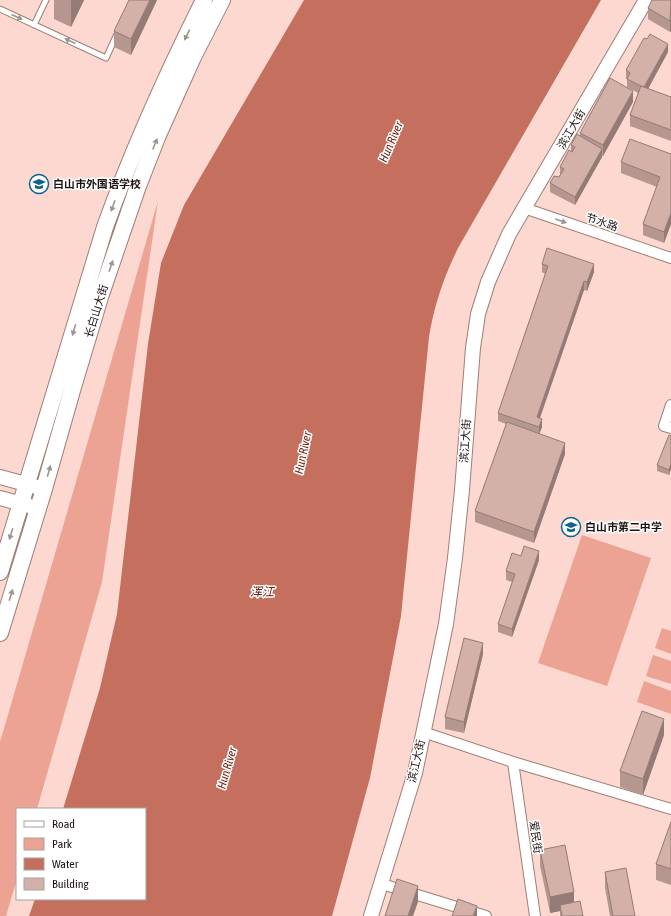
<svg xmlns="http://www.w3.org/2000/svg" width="671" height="916" font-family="'Asap Condensed','Noto Sans SC',sans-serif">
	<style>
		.green { fill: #eca393 }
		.water { fill: #c56f5e }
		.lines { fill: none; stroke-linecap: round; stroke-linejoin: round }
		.lane-casing { stroke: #9e7e76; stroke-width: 7 }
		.street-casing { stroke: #9e7e76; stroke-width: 12 }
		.secondary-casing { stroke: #9e7e76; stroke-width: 16 }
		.primary-casing { stroke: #9e7e76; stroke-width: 18 }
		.lane { stroke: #fff; stroke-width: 5 }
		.street { stroke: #fff; stroke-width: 10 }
		.secondary { stroke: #fff; stroke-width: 14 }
		.primary { stroke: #fff; stroke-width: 16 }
		.wall { fill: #b59790 }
		.shaded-wall { fill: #947b76 }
		.building { fill: #d3b0a8; stroke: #947b76 }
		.oneway { fill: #9a9593 }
		.labels { text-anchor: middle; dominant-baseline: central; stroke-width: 3; stroke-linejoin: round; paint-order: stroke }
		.street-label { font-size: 11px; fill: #1f1310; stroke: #fff }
		.poi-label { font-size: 11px; font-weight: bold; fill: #1f1310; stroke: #fff; text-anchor: start }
		.water-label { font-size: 12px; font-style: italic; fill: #6d1f10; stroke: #fff }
	</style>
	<rect width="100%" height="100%" fill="#fcd8d0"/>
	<!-- green -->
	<path class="green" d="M158 201 102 582 37 809H17V879L6 916H0V742Z
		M582 535 651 558 607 686 538 663Z
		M662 628 671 631V654L655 648Z
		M653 655 671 661V684L646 676Z
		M644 681 671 691V714L637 702Z"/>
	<!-- water -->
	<path class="water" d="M304 0H601L458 248C444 277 434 305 429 337L401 616 370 778 332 916H29L35 899H145V809H63L100 688 117 614 148 344 161 263 184 205Z"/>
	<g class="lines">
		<!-- lane casing -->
		<g class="lane-casing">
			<path id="lane" d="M0 9 106 58 117 34
				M34 25 46 0"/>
		</g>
		<!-- street casing -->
		<g class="street-casing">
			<path id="street" d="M524 208 671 258
				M671 405 664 426 671 428
				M423 732 513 762 671 809
				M513 762 535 916
				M382 884 486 916"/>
		</g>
		<!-- secondary casing -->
		<g class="secondary-casing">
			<path id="secondary" d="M0 477 44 489
				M0 498 37 508
				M371 916 415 773 446 624 455 558 462 490 473 348 478 314 488 282 509 234 646 0"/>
		</g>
		<!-- primary casing -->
		<g class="primary-casing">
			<path id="primary" d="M0 572 105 227C133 149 167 74 204 0
				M0 633 44 489 73 387 101 294 138 186 158 135 193 57 222 0"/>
		</g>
		<!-- lane -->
		<use href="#lane" class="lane"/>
		<!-- street -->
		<use href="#street" class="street"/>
		<!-- secondary -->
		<use href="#secondary" class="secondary"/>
		<!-- primary -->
		<use href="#primary" class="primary"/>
	</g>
	<!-- wall -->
	<path class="wall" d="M54 0H84L71 27 54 19Z
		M157 0 131 55 114 47V31Z
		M671 0V31L670 32 648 19V8Z
		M668 52 648 89 671 97V141L630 126V115L638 93 627 87V79H626V70Z
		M633 102 603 156H602V157L575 205 550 192V183L559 177 560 175V167L571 152V145L580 136V133Z
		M671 154V224L664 243 643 235V224L657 187 621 173V162Z
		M542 264 594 272 587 291 584 290 540 418 542 427 539 434 565 454 534 543 475 522V511L506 424 498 421V413L545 274 542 272Z
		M671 436V469L669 475 657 471V465Z
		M521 556 539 560 512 637 498 632V624L512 582 506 580V571Z
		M483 654 464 733 445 729V717Z
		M664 735 643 795 620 787V771Z
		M671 822V885L656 880V864Z
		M540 850 574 902 583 916H560V911L550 913 540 866Z
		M605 872 635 916H610L605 888Z"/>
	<!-- shaded-wall -->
	<path class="shaded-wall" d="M71 0H84L71 27Z
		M150 0H157L131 55V39Z
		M671 20V31L670 32V21Z
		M668 44V52L644 96V88Z
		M633 91V102L603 156V145Z
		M602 149V157L575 205V197Z
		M671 213V224L664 243V232Z
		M594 264V272L587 291V282Z
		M584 281V290L537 426V417Z
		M542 419V427L539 435V427Z
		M565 443V454L534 543V532Z
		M671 464V469L669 475V470Z
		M539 551V560L512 637V629Z
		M483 643V654L464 733V722Z
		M664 719V735L643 795V779Z
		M418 886V902L413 916H408Z
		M574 892V908L560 905V911L550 913V897Z
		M477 906V916H473Z"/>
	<!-- building -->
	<path class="building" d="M129 0H150L131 39 114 31Z
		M652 0H671L670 21 648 8Z
		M650 34 668 44 644 87 641 86 627 79 630 73 626 70 644 38 647 39Z
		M610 78 633 91 603 145 580 133Z
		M641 86 671 97V130L630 115Z
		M577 134 602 149 575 197 550 183 554 176 559 177 564 169 560 167 569 150 572 152 575 147 571 145Z
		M630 139 671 154V213L664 232 643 224 660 177 621 162Z
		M547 248 594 264 587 282 584 281 537 417 542 419 539 427 498 413 548 266 542 264Z
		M507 422 565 443 534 532 475 511Z
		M669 435 671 436V464L669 470 657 465Z
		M524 546 539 551 512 629 498 624 515 574 506 571 512 553 521 556Z
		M464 638 483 643 464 722 445 717Z
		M642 711 664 719 643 779 620 771Z
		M671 822V869L656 864Z
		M565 845 574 892 550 897 540 850Z
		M626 868 635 916H613L605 872Z
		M397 879 418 886 408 916H385Z
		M458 899 477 906 473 916H452Z
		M580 901 583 916H562L560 905Z"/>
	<!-- one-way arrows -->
	<defs><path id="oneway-solid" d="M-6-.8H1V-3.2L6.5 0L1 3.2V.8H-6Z"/></defs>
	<g class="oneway">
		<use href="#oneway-solid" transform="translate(17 17) rotate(25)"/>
		<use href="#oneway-solid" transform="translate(187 35) rotate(116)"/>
		<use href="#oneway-solid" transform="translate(70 41) rotate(-155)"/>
		<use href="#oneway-solid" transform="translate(155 144) rotate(-68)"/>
		<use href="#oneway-solid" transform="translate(113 206) rotate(110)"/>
		<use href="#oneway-solid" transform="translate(561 221) rotate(19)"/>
		<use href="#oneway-solid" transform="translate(111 266) rotate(-71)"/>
		<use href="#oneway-solid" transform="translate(74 330) rotate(106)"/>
		<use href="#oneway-solid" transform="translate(49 471) rotate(-74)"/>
		<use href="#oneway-solid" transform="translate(11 534) rotate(107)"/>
		<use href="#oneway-solid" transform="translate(11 595) rotate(-73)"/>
	</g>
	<!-- icons -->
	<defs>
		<g id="school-ring" transform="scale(1)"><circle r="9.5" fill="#fff" stroke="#0e6193" stroke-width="1.5"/><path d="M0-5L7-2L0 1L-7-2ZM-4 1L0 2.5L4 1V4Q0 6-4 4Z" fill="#0e6193"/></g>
	</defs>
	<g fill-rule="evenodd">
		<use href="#school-ring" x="39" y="184"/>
		<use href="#school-ring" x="571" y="527"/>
	</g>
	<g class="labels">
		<!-- street labels -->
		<g class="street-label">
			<text transform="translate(571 129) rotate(-60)">滨江大街</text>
			<text transform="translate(602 222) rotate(19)">节水路</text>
			<text transform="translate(96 311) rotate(-73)">长白山大街</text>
			<text transform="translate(465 441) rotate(-86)">滨江大街</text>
			<text transform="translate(416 761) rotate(-77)">滨江大街</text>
			<text transform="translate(536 837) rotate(82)">爱民街</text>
		</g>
		<!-- poi labels -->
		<g class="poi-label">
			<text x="53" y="184">白山市外国语学校</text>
			<text x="585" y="527">白山市第二中学</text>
		</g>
		<!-- water labels -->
		<g class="water-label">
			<text transform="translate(391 142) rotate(-67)">Hun River</text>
			<text transform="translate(303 453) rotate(-78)">Hun River</text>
			<text x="262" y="592">浑江</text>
			<text transform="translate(227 768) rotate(-74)">Hun River</text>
		</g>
	</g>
	<!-- legend -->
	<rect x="16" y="808" width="130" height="92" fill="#ffffff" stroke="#a5a19f"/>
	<rect x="24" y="821" width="20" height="6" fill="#ffffff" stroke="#a5a19f"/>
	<text x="52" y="828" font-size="12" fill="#1f1310">Road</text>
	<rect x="24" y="838" width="20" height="12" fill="#eca393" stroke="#a5a19f"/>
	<text x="52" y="848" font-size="12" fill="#1f1310">Park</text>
	<rect x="24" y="858" width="20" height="12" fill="#c56f5e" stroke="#a5a19f"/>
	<text x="52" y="868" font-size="12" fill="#1f1310">Water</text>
	<rect x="24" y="878" width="20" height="12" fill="#d3b0a8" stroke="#a5a19f"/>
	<text x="52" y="888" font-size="12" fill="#1f1310">Building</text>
</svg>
